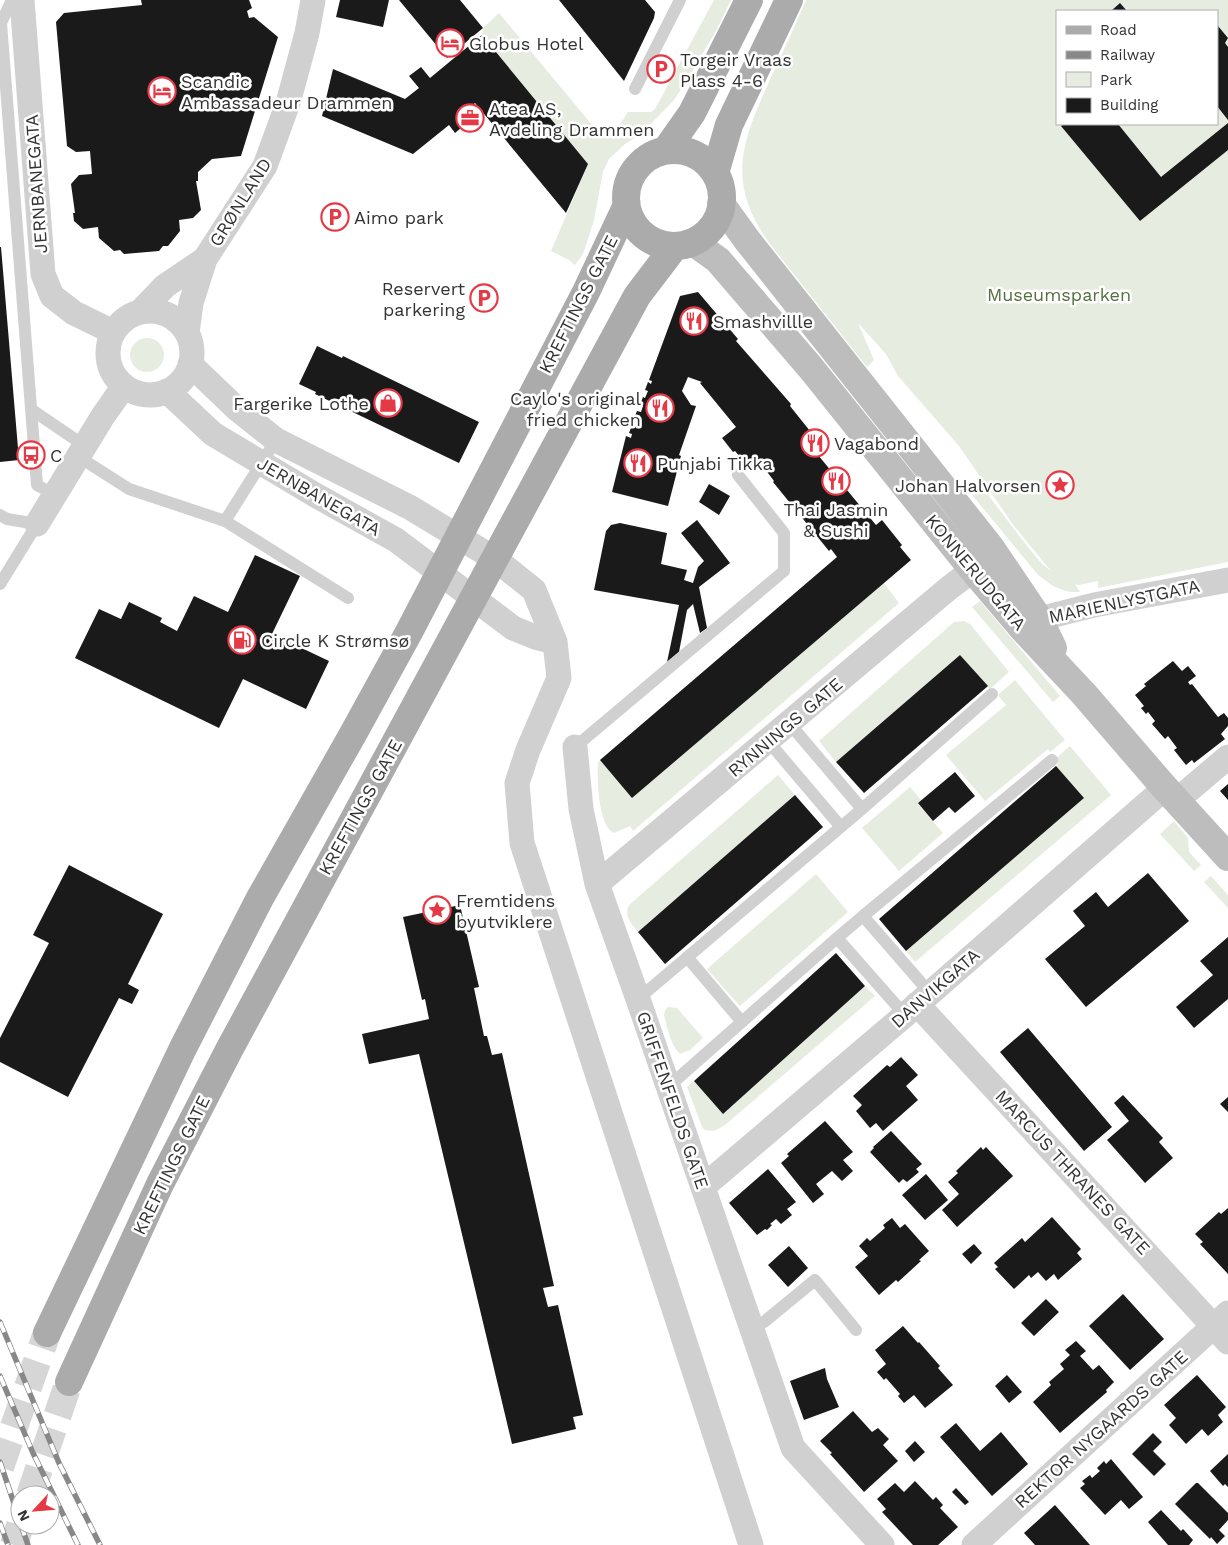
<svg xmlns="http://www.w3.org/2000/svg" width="1228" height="1545" font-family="'Work Sans',sans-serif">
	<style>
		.green { fill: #e6ecdf; fill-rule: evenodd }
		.building { fill: #1a1a1a }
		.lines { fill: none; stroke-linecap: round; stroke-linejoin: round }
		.primary-tunnel { stroke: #d6d6d6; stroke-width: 28; stroke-dasharray: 28 14; stroke-linecap: butt }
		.service { stroke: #d0d0d0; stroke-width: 12 }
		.minor { stroke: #d0d0d0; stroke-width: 25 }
		.secondary { stroke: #bdbdbd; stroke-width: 28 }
		.primary { stroke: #ababab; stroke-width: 28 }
		.rail-casing { stroke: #888; stroke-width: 5.5 }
		.rail { stroke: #fff; stroke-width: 4; stroke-dasharray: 11; stroke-linecap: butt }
		.labels { text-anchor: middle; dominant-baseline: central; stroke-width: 5; stroke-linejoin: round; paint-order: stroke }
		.poi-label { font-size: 18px; fill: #333; stroke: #fff; text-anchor: start }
		.street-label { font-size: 18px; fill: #333; stroke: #fff }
		.park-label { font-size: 18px; fill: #56703f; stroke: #fff }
	</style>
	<rect width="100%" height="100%" fill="#fff"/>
	<!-- green -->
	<path class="green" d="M714 0H731L717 29 685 84 673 101 641 134 625 144 609 159 603 172 594 220 588 239 583 254 575 265 569 260 551 251 588 164 482 35 483 28 499 13 593 126 611 138 628 112H651L655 109Z
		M806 0H1228V562L1098 588V581L1079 585 1075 584 1080 592H1070L1063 590 1053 586 1038 575 969 491 979 483 1027 546 1042 564 1051 571 1014 526 959 446 898 376 886 354 858 323 874 360 867 367 770 244C727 184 740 146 768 84 781 56 794 28 806 0ZM1057 11H1217V124H1057Z
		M130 355a17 17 0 1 1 34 0a17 17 0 1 1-34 0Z
		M883 582 899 603 633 831 630 826 614 833C598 826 597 779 598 763L600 760Z
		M980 601 1060 696 1053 702 972 607Z
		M964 621 970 624 1009 672 990 689 960 655 836 762 819 741 954 622Z
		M1015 680 1065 740 1050 752 1048 749 985 801 946 755 1006 705 998 695Z
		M1070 746 1111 795 915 962 906 951 1083 799 1056 766 1058 765 1054 760Z
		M778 775 795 795 638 932C631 923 624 917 629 905Z
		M910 787 921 800 918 804 943 833 899 871 862 828Z
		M1174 821 1188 838 1189 852 1201 865 1194 871 1160 834Z
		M816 874 848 912 740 1006 707 969Z
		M1211 876 1228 895V908L1204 882Z
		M865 986 875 996 725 1125C717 1130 712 1133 703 1129L687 1087 694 1081 724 1113Z
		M668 1007 677 1008 703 1038 690 1050 680 1054C671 1046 667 1027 664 1015L665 1010Z"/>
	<!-- building -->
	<path class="building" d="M141 0H249L252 8 247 11 249 18 254 17 278 37 241 156 212 159 198 172V181H196L201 210 193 218 179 220 180 231 168 246H163L159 251 124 254 120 250 114 251 99 238 98 227 83 229 74 221 73 213H75L71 184 79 175 92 174 90 151 76 152 67 146 56 22 64 13 142 5Z
		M340 0H389L383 27 336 17Z
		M399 0H460L483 28 447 58Z
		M559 0H645L655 12 654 18 624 81Z
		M1120 3 1127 11H1111Z
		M1218 26 1228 38 1225 43 1228 47V120L1217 106Z
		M482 35 588 164 566 213 475 103 461 115 467 123 455 133 449 125 413 154 322 116 333 69 405 99 419 88 409 76 421 67 430 78Z
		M1228 123V150L1140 221 1061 126 1064 124H1118L1161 177Z
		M0 247H1L19 460 0 462Z
		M698 292 738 339 736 341 791 404 790 406 810 431 807 433 817 446 813 449 876 525 882 520 902 545 900 547 911 560 632 798 600 760 837 557 831 549 829 551 773 482 774 481 762 465 753 472 735 451 733 452 722 438 736 427 700 383 702 382 688 377 682 391 691 405 696 406 679 455 681 456 668 506 612 492 626 436 631 438 632 434 629 433 632 425 635 426 638 420 634 418 637 411 641 412 643 406 640 405 643 397 645 398 648 391 645 390 648 382 651 384 652 381 649 380 680 296Z
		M317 346 342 358 343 356 479 422 459 463 315 394 316 392 299 384Z
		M709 484 730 496 719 515 699 502Z
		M697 520 730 563 699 587 707 628 700 633 693 604 687 610 679 652 667 662 679 605 594 590 606 531 611 525 620 523 667 533 661 564 687 570 684 580 693 583 698 567 704 561 681 533Z
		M255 555 300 576 272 634 329 661 306 709 243 679 219 728 75 658 99 609 121 619 129 602 162 618 160 622 177 631 194 596 228 612Z
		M960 655 988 686 864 793 836 762Z
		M1173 661 1182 671 1188 666 1196 676 1188 682 1190 685 1192 684 1218 717 1224 713 1228 718V726L1221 734 1225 739 1194 763 1192 760 1186 765 1174 750 1177 748 1168 736 1165 739 1152 724 1155 721 1148 712 1146 714 1141 708 1144 706 1135 695 1146 686 1144 684Z
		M1056 766 1084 798 906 951 879 919Z
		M955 772 975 796 955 813 949 807 933 821 918 803Z
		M1228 784V800L1220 791Z
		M795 795 823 827 665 964 638 932Z
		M69 865 163 914 128 984 139 990 132 1004 119 998 68 1097 0 1062V1038L49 943 33 935Z
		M1148 873 1189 921 1086 1007 1045 959 1085 926 1073 911 1096 892 1108 907Z
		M460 905 479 987 474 988 484 1036H487L492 1055 502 1053 554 1286 543 1288 548 1307 558 1305 583 1415 573 1417 576 1429 512 1444 419 1054 369 1064 362 1034 429 1019 425 999 422 1000 403 917Z
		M1228 937V999L1194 1028 1176 1007 1213 975 1200 961Z
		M836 953 865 986 723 1114 694 1081Z
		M1028 1028 1112 1127 1084 1151 1000 1052Z
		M901 1057 918 1075 906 1086 918 1100 883 1131 876 1123 870 1128 856 1111 862 1105 853 1096 887 1065 890 1067Z
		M1123 1095 1163 1138 1159 1142 1173 1158 1145 1183 1107 1140 1129 1121 1114 1103Z
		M1228 1097V1112L1220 1104Z
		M825 1121 853 1152 843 1160 853 1171 842 1181 832 1171 816 1184 824 1194 813 1203 781 1163 789 1156 787 1154Z
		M891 1131 922 1164 916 1169 919 1172 907 1182 903 1179 899 1183 870 1152 874 1148 873 1147Z
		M981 1147 983 1150 986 1147 1013 1176 957 1227 942 1210 959 1194 948 1182 958 1173 956 1171Z
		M768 1169 796 1202 787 1209 792 1215 781 1224 776 1219 770 1224 772 1225 767 1230 765 1229 757 1235 729 1203Z
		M926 1174 948 1200 925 1220 902 1195Z
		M1228 1208V1274L1200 1244 1203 1242 1195 1234 1219 1212 1221 1214Z
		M1052 1217 1081 1249 1077 1253 1082 1259 1058 1280 1054 1274 1046 1281 1038 1272 1031 1278 1029 1275 1014 1289 995 1269 998 1267 994 1263 1022 1238 1025 1242Z
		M892 1218 900 1228 905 1224 929 1251 919 1260 921 1261 898 1282 896 1280 879 1295 855 1267 868 1256 859 1246 867 1238 870 1241 885 1228 883 1225Z
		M974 1244 982 1253 971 1264 962 1254Z
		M789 1246 808 1268 788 1287 768 1265Z
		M1123 1294 1164 1339 1130 1370 1089 1326Z
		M1046 1299 1059 1312 1034 1336 1021 1323Z
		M903 1326 918 1343 919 1342 940 1366 938 1368 953 1385 925 1408 914 1395 904 1403 898 1396 900 1394 886 1378 884 1380 877 1372 886 1364 875 1350Z
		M1076 1341 1086 1351 1080 1356 1093 1370 1099 1365 1114 1382 1106 1390 1107 1392 1060 1433 1033 1402 1051 1385 1049 1382 1064 1369 1060 1364 1070 1355 1065 1350Z
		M825 1368 827 1379 839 1407 804 1420 790 1381Z
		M1007 1375 1022 1392 1009 1403 995 1386Z
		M1197 1375 1226 1407 1218 1415 1223 1422 1208 1436 1202 1429 1186 1444 1169 1425 1176 1418 1164 1405Z
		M853 1411 872 1432 878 1428 889 1439 883 1445 898 1461 864 1492 830 1454 832 1453 820 1441Z
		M956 1423 980 1451 1001 1432 1028 1464 992 1496 940 1437Z
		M1153 1433 1162 1442 1153 1451 1166 1464 1154 1476 1132 1454Z
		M915 1441 925 1452 914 1462 905 1451Z
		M1228 1454V1487L1225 1484 1223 1486 1210 1471Z
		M1111 1459 1143 1497 1129 1509 1121 1500 1105 1515 1080 1488 1085 1484 1082 1481 1090 1475 1092 1478 1100 1471 1097 1468 1104 1461 1106 1464Z
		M915 1481 933 1500 936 1497 943 1505 940 1508 958 1527 938 1545H913L882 1512 886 1509 877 1499 895 1483 904 1492Z
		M1196 1483H1198L1228 1513V1520L1219 1530 1225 1536 1217 1544 1211 1537 1210 1539 1175 1504Z
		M956 1488 969 1502 965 1505 952 1492Z
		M1055 1505 1090 1545H1035L1024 1533Z
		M1161 1510 1181 1531 1183 1529 1193 1540 1189 1545H1168L1148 1522Z"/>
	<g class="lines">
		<!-- primary-tunnel -->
		<path class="primary-tunnel" d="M0 1467 47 1333
			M30 1495 69 1382
			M14 1545 20 1525"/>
		<!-- service -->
		<path class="service" d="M12 0 1 23 37 485 55 495
			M635 89 680 0
			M32 410 85 446
			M79 457 129 489 225 521 348 598
			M0 515 7 519 37 524 0 584
			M225 521 276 440
			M789 723 862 809 992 694
			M768 741 841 827
			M575 747 784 571V533L738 475
			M837 938 863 916
			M687 957 742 1022
			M930 993 863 916 1052 760
			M638 999 862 809
			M668 1087 837 938 905 1015
			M751 1327 764 1322 815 1280 856 1330"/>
		<!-- minor -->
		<path class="minor" d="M22 0 43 274 52 296 74 313 113 332
			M108 353a42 42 0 1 1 84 0a42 42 0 1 1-84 0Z
			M140 312 165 286 205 259
			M187 333 191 303 205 259 265 166 288 103 307 33 313 0
			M190 364 237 409 276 440 411 508 495 559 534 590 555 642 559 678 528 750 517 783 522 843 751 1545
			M167 391 213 434 317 496 396 540 513 628 535 637 555 642
			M37 524 103 416 124 386
			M1023 629 1039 619 1094 605 1228 580
			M575 747 581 809 597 884 638 999 793 1448 882 1545
			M1176 801 1228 757
			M597 884 949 588 973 570
			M917 1004 1228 1342
			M703 1187 905 1015 1165 788
			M974 1545 1228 1313"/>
		<!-- secondary -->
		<path class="secondary" d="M721 204 747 240 991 548 1039 619 1053 648
			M693 242 718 260 810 367 973 570 1023 629 1083 693 1165 788 1228 857"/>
		<!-- primary -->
		<path class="primary" d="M666 150 692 113 749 0
			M626 198a48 48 0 1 1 96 0a48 48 0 1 1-96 0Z
			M715 173 729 125 789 0
			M47 1333 183 1048 260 898 353 734 409 632 586 292 626 207
			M69 1382 160 1184 229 1050 637 296 675 246"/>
		<!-- rail casing -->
		<g class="rail-casing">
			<path id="rail" d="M0 1322 59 1463 100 1545
				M0 1376 33 1453 78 1545
				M0 1462 20 1521
				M0 1523 8 1545
				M21 1525 28 1545"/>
		</g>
		<!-- rail -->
		<use href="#rail" class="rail"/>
	</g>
	<!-- icons -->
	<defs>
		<g id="hotel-ring" transform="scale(1.4375)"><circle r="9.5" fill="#fff" stroke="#e63946" stroke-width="1.5"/><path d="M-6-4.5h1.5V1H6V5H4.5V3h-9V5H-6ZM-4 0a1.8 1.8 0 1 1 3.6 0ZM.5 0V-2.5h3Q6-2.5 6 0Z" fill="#e63946"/></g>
		<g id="parking-ring" transform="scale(1.4375)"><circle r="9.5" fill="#fff" stroke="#e63946" stroke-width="1.5"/><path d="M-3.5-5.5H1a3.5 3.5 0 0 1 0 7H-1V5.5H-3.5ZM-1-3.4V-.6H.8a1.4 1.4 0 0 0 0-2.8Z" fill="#e63946"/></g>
		<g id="office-ring" transform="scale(1.4375)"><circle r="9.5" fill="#fff" stroke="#e63946" stroke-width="1.5"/><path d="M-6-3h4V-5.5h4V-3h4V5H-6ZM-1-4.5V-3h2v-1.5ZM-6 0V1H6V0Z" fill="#e63946"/></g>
		<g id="restaurant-ring" transform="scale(1.4375)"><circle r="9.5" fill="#fff" stroke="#e63946" stroke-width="1.5"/><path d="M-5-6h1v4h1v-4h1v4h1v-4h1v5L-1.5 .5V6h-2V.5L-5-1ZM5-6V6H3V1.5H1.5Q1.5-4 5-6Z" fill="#e63946"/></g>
		<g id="shop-ring" transform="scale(1.4375)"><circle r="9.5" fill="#fff" stroke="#e63946" stroke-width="1.5"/><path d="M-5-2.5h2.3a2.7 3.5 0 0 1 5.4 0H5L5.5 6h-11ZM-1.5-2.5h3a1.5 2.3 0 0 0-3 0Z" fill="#e63946"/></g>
		<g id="bus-ring" transform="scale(1.4375)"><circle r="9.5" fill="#fff" stroke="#e63946" stroke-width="1.5"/><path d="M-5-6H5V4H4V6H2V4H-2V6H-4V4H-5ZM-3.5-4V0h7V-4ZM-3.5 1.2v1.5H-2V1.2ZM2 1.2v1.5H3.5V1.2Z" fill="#e63946"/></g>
		<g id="sight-ring" transform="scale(1.4375)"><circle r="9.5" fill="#fff" stroke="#e63946" stroke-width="1.5"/><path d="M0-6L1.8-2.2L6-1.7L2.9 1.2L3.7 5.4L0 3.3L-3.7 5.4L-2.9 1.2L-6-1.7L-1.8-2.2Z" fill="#e63946"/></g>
		<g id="fuel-ring" transform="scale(1.4375)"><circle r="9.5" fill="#fff" stroke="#e63946" stroke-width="1.5"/><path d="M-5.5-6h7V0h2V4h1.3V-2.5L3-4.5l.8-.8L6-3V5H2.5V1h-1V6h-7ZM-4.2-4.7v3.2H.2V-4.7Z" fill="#e63946"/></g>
	</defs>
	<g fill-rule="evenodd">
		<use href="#hotel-ring" x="450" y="43"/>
		<use href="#parking-ring" x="661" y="69"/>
		<use href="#hotel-ring" x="162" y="91"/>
		<use href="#office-ring" x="470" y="118"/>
		<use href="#parking-ring" x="335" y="217"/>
		<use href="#parking-ring" x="484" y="298"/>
		<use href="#restaurant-ring" x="694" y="321"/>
		<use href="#shop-ring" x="388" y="403"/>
		<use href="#restaurant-ring" x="660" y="408"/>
		<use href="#restaurant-ring" x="815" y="443"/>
		<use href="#bus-ring" x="31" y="455"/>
		<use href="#restaurant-ring" x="638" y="463"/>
		<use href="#restaurant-ring" x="836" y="481"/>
		<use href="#sight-ring" x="1060" y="485"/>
		<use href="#fuel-ring" x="242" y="640"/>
		<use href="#sight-ring" x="437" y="910"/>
	</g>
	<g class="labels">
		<!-- poi labels -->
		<g class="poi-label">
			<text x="469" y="43">Globus Hotel</text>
			<text x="680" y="59">Torgeir Vraas<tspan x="680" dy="21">Plass 4-6</tspan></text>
			<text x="181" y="81">Scandic<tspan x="181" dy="21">Ambassadeur Drammen</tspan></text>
			<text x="489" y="108">Atea AS,<tspan x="489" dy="21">Avdeling Drammen</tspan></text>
			<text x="354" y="217">Aimo park</text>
			<text x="465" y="288" text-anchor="end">Reservert<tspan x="465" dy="21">parkering</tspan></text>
			<text x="713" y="321">Smashvillle</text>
			<text x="641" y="398" text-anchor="end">Caylo's original<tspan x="641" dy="21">fried chicken</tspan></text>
			<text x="369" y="403" text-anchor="end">Fargerike Lothe</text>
			<text x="834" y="443">Vagabond</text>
			<text x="50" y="455">C</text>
			<text x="657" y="463">Punjabi Tikka</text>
			<text x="1041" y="485" text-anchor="end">Johan Halvorsen</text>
			<text x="836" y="509" text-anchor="middle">Thai Jasmin<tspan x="836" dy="21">&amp; Sushi</tspan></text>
			<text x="261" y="640">Circle K Strømsø</text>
			<text x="456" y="900">Fremtidens<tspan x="456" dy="21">byutviklere</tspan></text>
		</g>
		<!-- street labels -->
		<g class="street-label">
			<text transform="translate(36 184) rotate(-94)">JERNBANEGATA</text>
			<text transform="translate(240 202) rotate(-58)">GRØNLAND</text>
			<text transform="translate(578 304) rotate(-63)">KREFTINGS GATE</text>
			<text transform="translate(319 496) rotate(30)">JERNBANEGATA</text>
			<text transform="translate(976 572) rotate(50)">KONNERUDGATA</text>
			<text transform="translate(1124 601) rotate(-12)">MARIENLYSTGATA</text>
			<text transform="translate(785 727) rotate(-40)">RYNNINGS GATE</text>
			<text transform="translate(360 807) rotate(-61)">KREFTINGS GATE</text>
			<text transform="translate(935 988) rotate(-41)">DANVIKGATA</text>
			<text transform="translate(673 1100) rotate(71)">GRIFFENFELDS GATE</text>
			<text transform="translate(171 1165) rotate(-64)">KREFTINGS GATE</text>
			<text transform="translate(1073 1172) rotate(47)">MARCUS THRANES GATE</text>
			<text transform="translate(1101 1429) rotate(-42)">REKTOR NYGAARDS GATE</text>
		</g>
		<!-- park labels -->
		<g class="park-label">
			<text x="1059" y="294">Museumsparken</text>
		</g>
	</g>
	<!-- legend -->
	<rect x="1056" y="10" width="162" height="115" fill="#ffffff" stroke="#adadad"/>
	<rect x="1066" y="26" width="25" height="8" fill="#ababab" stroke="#adadad"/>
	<text x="1100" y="35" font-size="15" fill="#333333">Road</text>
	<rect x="1066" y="51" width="25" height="8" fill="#888888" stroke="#adadad"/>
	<text x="1100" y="60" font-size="15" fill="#333333">Railway</text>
	<rect x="1066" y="72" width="25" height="15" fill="#e6ecdf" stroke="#adadad"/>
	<text x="1100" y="85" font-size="15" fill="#333333">Park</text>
	<rect x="1066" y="98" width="25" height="15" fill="#1a1a1a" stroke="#adadad"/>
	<text x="1100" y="110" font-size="15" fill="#333333">Building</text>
	<!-- north arrow -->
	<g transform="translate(35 1510) rotate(244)"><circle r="24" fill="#ffffff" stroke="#adadad"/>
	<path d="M0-4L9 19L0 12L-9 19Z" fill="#e63946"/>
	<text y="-8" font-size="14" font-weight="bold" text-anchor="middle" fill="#333333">N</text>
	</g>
</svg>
